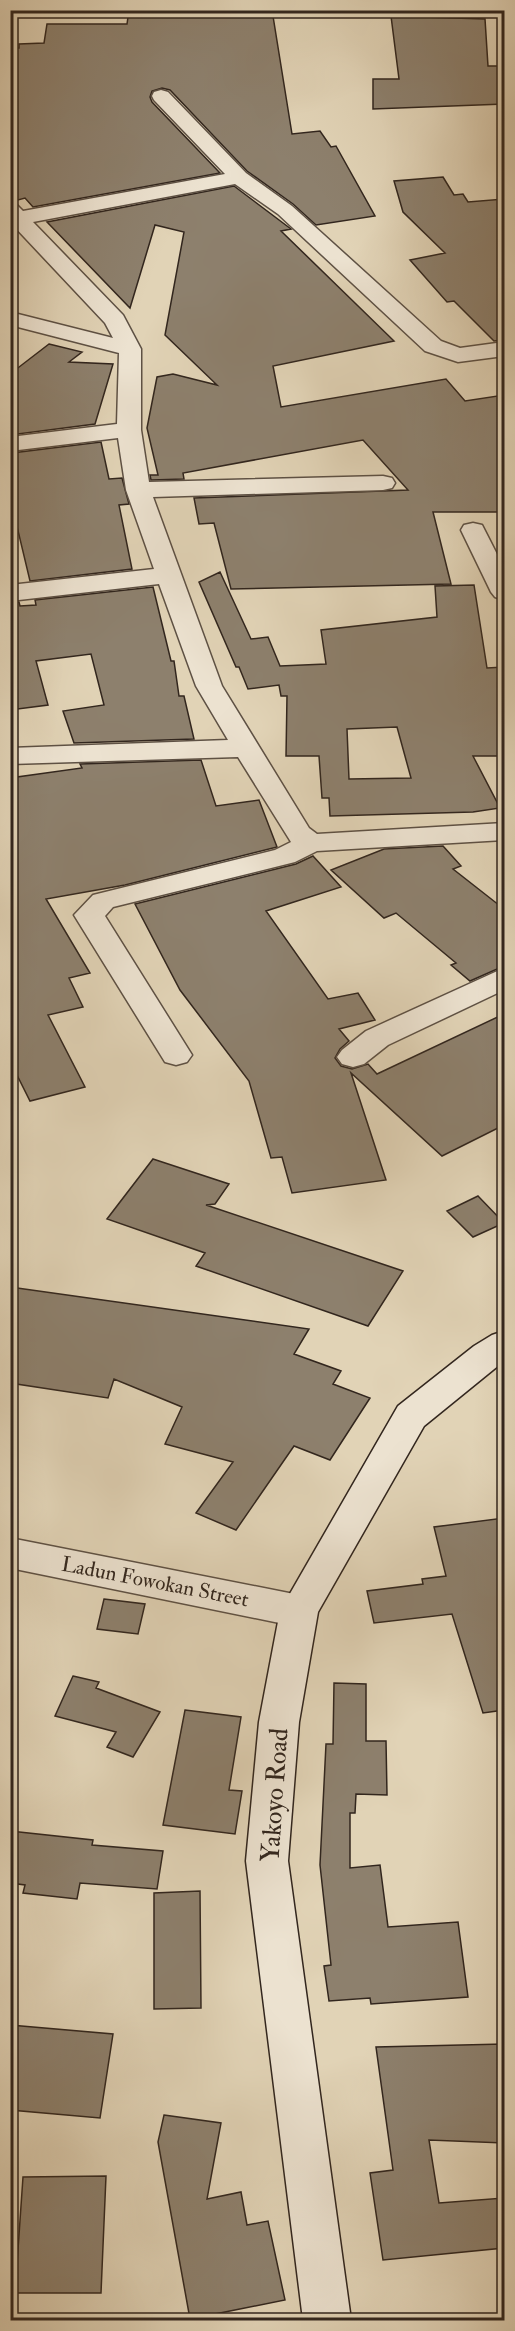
<svg xmlns="http://www.w3.org/2000/svg" width="515" height="2331" font-family="'IM FELL Double Pica',serif">
	<style>
		.building { fill: #8d806d; stroke: #32261e; stroke-width: 1.5; fill-rule: evenodd }
		.lines { fill: none; stroke-linecap: round; stroke-linejoin: round }
		.minor-casing { stroke: #5e5144; stroke-width: 3 }
		.secondary-casing { stroke: #32261e; stroke-width: 3 }
		.minor { fill: #ece2d0; fill-rule: evenodd }
		.secondary { fill: #ece2d0; fill-rule: evenodd }
		.labels { text-anchor: middle; dominant-baseline: central; stroke-width: 5; stroke-linejoin: round; paint-order: stroke }
		.street-label { font-size: 21px; fill: #32261e; stroke: #ece2d0 }
		.near-street-label { font-size: 26px; fill: #32261e; stroke: #ece2d0 }
	</style>
	<rect width="100%" height="100%" fill="#e1d3b6"/>
	<filter id="stains"><feTurbulence type="fractalNoise" baseFrequency=".00333" numOctaves="4"/><feColorMatrix values="0 0 0 0 .2 0 0 0 0 .09 0 0 0 0 .02 0 0 0 .5 -.17"/></filter>
	<radialGradient id="worn" r=".72"><stop offset=".6" stop-color="#630" stop-opacity="0"/><stop offset="1" stop-color="#630" stop-opacity=".3"/></radialGradient>
	<!-- building -->
	<path class="building" d="M129 10H272L292 134 320 131 331 147 336 146 375 216 316 225 293 204 247 171 170 90 162 88 152 91 150 97 152 102 220 173 33 207 25 198 18 200 10 190V48H19V44L44 43 47 24H127Z
		M391 16 485 19 488 66H504V104L373 109V79H399Z
		M443 177 454 195 463 194 468 202 504 199V340L494 341 454 301 447 302 410 260 445 253 403 212 394 181Z
		M234 186 291 229 281 231 394 341 273 366 281 407 446 379 465 401 504 395V512H433L451 584 231 589 214 523 199 524 194 498 408 490 363 440 183 473 184 479 151 480 150 475H158L147 428 157 377 173 374 217 385 165 335 184 232 155 225 130 308 47 222Z
		M49 344 82 352 69 362 113 364 95 424 10 435V374Z
		M101 442 109 479 122 478 129 504 119 505 132 569 30 581 10 497V484L17 483 12 453Z
		M220 572 251 639 268 637 280 666 326 664 321 630 437 617 435 586 474 585 487 668 504 667V756H473L500 808 473 812 330 816 329 798H322L319 756H286L287 696H281L279 685 248 689 239 667H236L199 582ZM397 727 411 778 349 779 347 729Z
		M153 587 171 661H174L179 696H184L194 739 74 743 63 711 104 705 91 654 36 661 48 705 10 710V603L19 602 20 606 36 605 35 600Z
		M201 760 216 806 259 800 277 847 125 885 46 899 90 973 69 978 83 1007 48 1015 85 1087 30 1101 10 1061V778L82 768 80 764Z
		M443 846 461 866 453 869 504 909V966L470 981 451 965 456 963 396 913 384 918 331 870 384 849Z
		M313 856 341 887 266 911 328 999 358 993 375 1020 339 1029 349 1041 340 1049 335 1058 341 1066 352 1069 368 1064 377 1074 504 1014V1125L442 1156 351 1073 386 1180 292 1193 282 1157 271 1158 249 1081 180 990 135 904 296 864Z
		M153 1159 229 1184 215 1204 206 1205 403 1271 368 1326 196 1266 205 1253 107 1219Z
		M478 1196 504 1223 473 1237 447 1211Z
		M10 1287 309 1329 294 1354 341 1371 333 1384 370 1398 330 1460 294 1446 236 1530 196 1513 233 1462 165 1444 182 1407 114 1379 108 1398 10 1383Z
		M504 1518V1710L483 1713 452 1614 374 1623 367 1591 423 1584 422 1579 446 1576 434 1527Z
		M104 1599 145 1604 138 1634 97 1629Z
		M73 1676 99 1682 96 1688 160 1712 133 1757 107 1747 116 1732 55 1716Z
		M334 1683 366 1684V1741H386L387 1795 356 1794 355 1813H350V1868L380 1865 388 1927 458 1922 468 1997 371 2004 370 1998 329 2001 324 1966 331 1965 320 1865 326 1744H333Z
		M185 1710 241 1717 229 1790 242 1791 235 1834 163 1825Z
		M10 1831 93 1840 92 1845 163 1851 157 1889 80 1883 77 1899 23 1893 25 1885 10 1883Z
		M200 1891 201 2008 154 2009V1893Z
		M10 2025 113 2034 100 2118 10 2110Z
		M504 2044V2143L429 2140 439 2203 504 2198V2248L383 2260 370 2173 393 2170 376 2047Z
		M164 2115 221 2123 207 2199 241 2192 247 2225 268 2221 285 2300 190 2319 158 2142Z
		M106 2176 101 2293H15L23 2177Z"/>
	<g class="lines">
		<!-- minor casing -->
		<g class="minor-casing">
			<path id="minor" d="M161 90 168 92 246 173 292 206 441 341 460 348 504 342V356L458 362 425 351 278 214 235 184 33 222 123 315 141 349V430L149 482 383 476 392 478 395 483 392 488 383 490 153 497 222 686 309 828 317 834 504 823V840L317 851 295 862 113 907 105 916 192 1055 187 1062 176 1065 165 1062 74 915 93 895 275 850 291 842 238 757 10 764V748L228 740 196 686 159 584 10 601V585L154 569 126 490 118 438 10 451V437L117 424 119 353 10 325V312L113 338 105 323 10 222V203L17 205 23 211 225 174 154 100 152 96 154 92Z
				M473 523 482 525 504 568V600L495 597 491 592 461 530 464 525Z
				M504 968V990L388 1045 364 1064 353 1067 342 1064 337 1057 342 1050 366 1031Z
				M10 1538 299 1595 313 1600 318 1611 313 1622 299 1627 10 1568Z"/>
		</g>
		<!-- secondary casing -->
		<g class="secondary-casing">
			<path id="secondary" d="M504 1331V1361L424 1426 318 1612 299 1722 288 1861 351 2320H303L246 1861 259 1722 280 1611 398 1406 474 1346 492 1335Z"/>
		</g>
		<!-- minor -->
		<use href="#minor" class="minor"/>
		<!-- secondary -->
		<use href="#secondary" class="secondary"/>
	</g>
	<g class="labels">
		<!-- street labels -->
		<g class="street-label">
			<text transform="translate(155 1582) rotate(11)">Ladun Fowokan Street</text>
		</g>
		<!-- near-street labels -->
		<g class="near-street-label">
			<text transform="translate(275 1795) rotate(-86)">Yakoyo Road</text>
		</g>
	</g>
	<!-- margin -->
	<rect width="515" height="2331" fill="none" stroke="#e1d3b6" stroke-width="36"/>
	<rect x="12" y="12" width="491" height="2307" fill="none" stroke="#32261e" stroke-width="3"/>
	<rect x="18" y="18" width="479" height="2295" fill="none" stroke="#32261e" stroke-width="1.5"/>
	<rect width="100%" height="100%" filter="url(#stains)"/>
	<rect width="100%" height="100%" fill="url(#worn)"/>
</svg>
